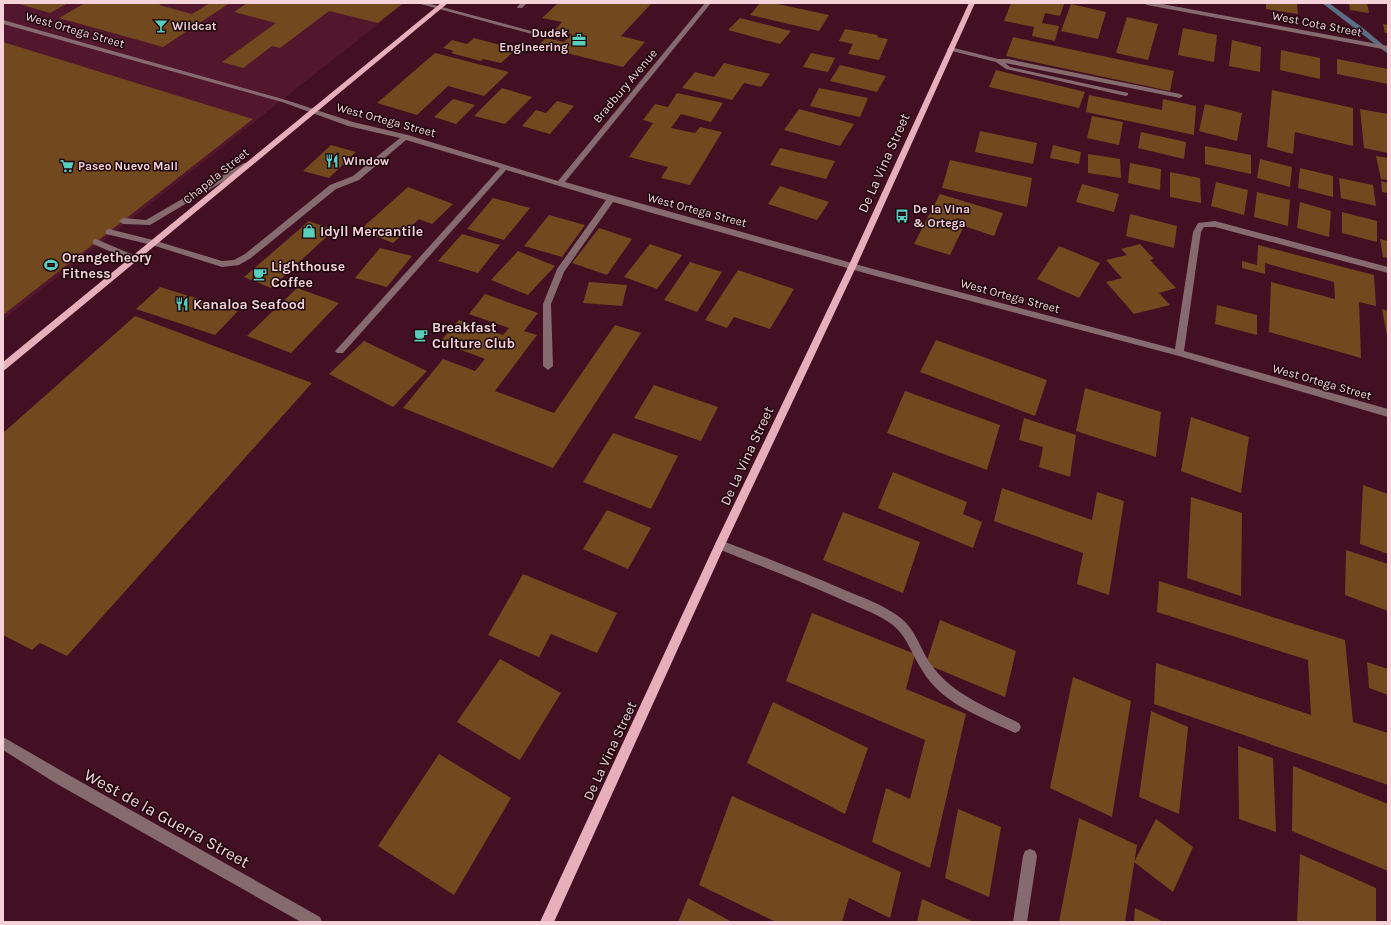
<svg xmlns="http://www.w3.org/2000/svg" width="1391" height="925" font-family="Karla,sans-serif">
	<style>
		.built { fill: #52172d }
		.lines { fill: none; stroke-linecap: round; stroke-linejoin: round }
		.stream { fill: #5b6e85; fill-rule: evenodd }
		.building { fill: #72481e }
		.minor { fill: #856a70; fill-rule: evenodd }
		.major { fill: #e7aebc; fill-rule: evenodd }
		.labels { text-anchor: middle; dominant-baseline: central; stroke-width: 3; stroke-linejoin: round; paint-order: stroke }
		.far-street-label { font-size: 12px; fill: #f5d2da; stroke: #1c060d }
		.far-poi-label { font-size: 12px; font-weight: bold; fill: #f5d2da; stroke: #1c060d; text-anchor: start }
		.street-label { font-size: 14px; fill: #f5d2da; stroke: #1c060d }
		.poi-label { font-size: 14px; font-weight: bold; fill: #f5d2da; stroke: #1c060d; text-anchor: start }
		.near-street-label { font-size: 17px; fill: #f5d2da; stroke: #1c060d }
	</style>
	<rect width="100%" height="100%" fill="#430f22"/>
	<!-- built -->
	<path class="built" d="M3 3H405L3 320Z"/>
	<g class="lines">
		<!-- stream -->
		<path class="stream" d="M1322 3H1329L1363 28 1388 49V54Z"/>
	</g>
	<!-- building -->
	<path class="building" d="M16 3H68L50 13Z
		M85 3H163L159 5 192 14 210 3H230L163 47 59 18Z
		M247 3H403L378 23 329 11 280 48 272 46 243 68 222 62 276 23 234 12Z
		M558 3H652L621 36 645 42 623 67 538 46 546 38 564 42 572 34 555 30 562 22 542 18Z
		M760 3H773L829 15 819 31 750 15Z
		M1011 3 1064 4 1060 16 1045 13 1042 23 1059 26 1055 41 1032 36 1034 27 1004 21Z
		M1266 3H1297L1298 14 1266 9Z
		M1349 3H1367L1369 13 1350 10Z
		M1071 4 1106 12 1098 39 1061 31Z
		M1127 17 1158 24 1148 60 1116 53Z
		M740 18 791 31 780 44 728 30Z
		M1383 24 1388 25V33H1385Z
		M1183 28 1217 35 1214 62 1178 55Z
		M845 29 878 35 877 37 888 39 879 60 848 54 853 44 839 41Z
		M1013 37 1174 71 1170 91 1006 56Z
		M474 38 516 49 501 63 483 59 481 61 451 53 454 51 443 48 452 40 467 44Z
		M1232 40 1261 47 1260 72 1229 66Z
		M3 42 253 119 3 315Z
		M1281 50 1320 58V79L1280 70Z
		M435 53 509 72 484 96 448 86 417 115 377 103Z
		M811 53 835 58 828 72 803 67Z
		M1337 59 1388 69V84L1337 74Z
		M724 63 770 74 761 87 744 83 732 100 682 88 695 72 714 77Z
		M840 65 886 76 877 92 830 81Z
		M996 70 1085 92 1079 108 989 87Z
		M502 88 532 97 505 124 474 116Z
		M819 88 868 98 860 117 810 106Z
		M1272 90 1353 108V146L1295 132 1293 154 1267 147Z
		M677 93 723 103 711 122 681 114 671 128 695 133 700 127 722 132 690 185 661 178 668 167 629 157 653 123 643 120 655 104 668 107Z
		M1089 95 1162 110 1163 99 1196 106 1194 135 1086 112Z
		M453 99 475 105 456 124 434 117Z
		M557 101 574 106 550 134 522 126 536 110 546 113Z
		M1205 104 1242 113 1237 141 1199 131Z
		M799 109 854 124 840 146 784 130Z
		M1360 109 1388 114V153L1364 148Z
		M1092 116 1123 122 1119 145 1087 138Z
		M980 131 1037 143 1033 164 975 152Z
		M1141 132 1186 142 1184 159 1138 148Z
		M331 145 356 152 329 178 303 171Z
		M1053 145 1081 152 1079 164 1050 158Z
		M1205 146 1251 155V174L1205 164Z
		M780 148 835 161 826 179 770 165Z
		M1088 154 1120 159 1121 178 1088 173Z
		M1376 156 1388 158V180L1381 179Z
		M1260 159 1292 167 1290 187 1257 178Z
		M950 160 1032 178 1027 207 942 188Z
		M1130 163 1161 169 1160 190 1128 183Z
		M1300 168 1333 176V197L1298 188Z
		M1170 172 1200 178 1201 203 1170 197Z
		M1339 178 1373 185 1376 206 1341 198Z
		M1381 181 1388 183V193L1382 192Z
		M1216 182 1248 190 1244 215 1211 206Z
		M1082 184 1119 194 1114 212 1076 202Z
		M780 186 829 202 817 220 768 204Z
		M408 187 453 204 432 224 419 219 393 243 360 230Z
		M1257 192 1290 200 1288 226 1254 217Z
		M940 194 1003 213 994 236 964 226 950 255 914 244Z
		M493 198 530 208 504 240 467 229Z
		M1300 202 1331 211 1329 237 1297 228Z
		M1342 212 1377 221V242L1342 233Z
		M1130 214 1177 226 1174 248 1126 236Z
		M549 215 585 225 562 257 524 246Z
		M309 221 334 230 271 288 244 277Z
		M599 228 632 239 607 275 572 263Z
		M462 234 500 245 478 273 438 261Z
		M1380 239 1388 241V258L1383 257Z
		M650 244 682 255 657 289 624 277Z
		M1140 244 1154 259 1150 260 1176 288 1159 293 1170 305 1134 314 1106 282 1122 278 1106 260 1127 255 1121 249Z
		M1258 245 1374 275 1376 306 1359 302 1361 358 1269 332 1271 282 1335 299 1334 282 1265 263V274L1242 268V261L1257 265Z
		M1059 246 1100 263 1079 298 1037 279Z
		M380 248 412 256 387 287 355 278Z
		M518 251 555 266 528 295 491 280Z
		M690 262 722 272 697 312 664 300Z
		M738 270 794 289 770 329 734 317 727 328 705 320Z
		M589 282 627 285 622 306 583 303Z
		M160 287 238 311 215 335 136 309Z
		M297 288 339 303 291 353 247 336Z
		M485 294 538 313 524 331 537 335 495 391 554 413 615 325 641 333 553 468 403 408 443 359 475 371 485 359 440 342 459 320 503 335 509 328 469 314Z
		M1217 305 1257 315V335L1215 324Z
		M1382 309 1388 311V336H1387Z
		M135 316 312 383 67 656 40 643 32 650 3 635V433Z
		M936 340 1047 380 1035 416 920 372Z
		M364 341 427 371 393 407 329 374Z
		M654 385 718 407 701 441 634 418Z
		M1085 388 1161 412 1156 457 1076 431Z
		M905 391 1000 425 987 470 887 433Z
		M1191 417 1249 437 1241 493 1181 471Z
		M1024 418 1076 435 1070 477 1039 467 1043 447 1019 440Z
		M613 433 678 456 651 509 583 482Z
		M893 472 967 502 963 514 982 522 973 548 878 508Z
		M1363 485 1388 494V554L1360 544Z
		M1002 488 1092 520 1097 492 1124 501 1109 595 1077 584 1083 553 994 521Z
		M1191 497 1242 513 1241 596 1187 578Z
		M607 510 651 528 628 569 583 549Z
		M843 512 920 542 903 593 823 560Z
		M1346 550 1388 564V611L1345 595Z
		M523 574 617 613 597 653 551 634 539 657 488 635Z
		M1159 581 1345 640 1353 722 1388 733V785L1154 704 1156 663 1311 715 1308 660 1157 612Z
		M812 613 915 654 906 689 966 714 930 868 872 842 886 788 910 799 925 740 786 681Z
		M940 620 1016 651 1005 697 926 664Z
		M500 659 561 693 520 760 457 722Z
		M1367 662 1388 669V695L1369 688Z
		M1073 677 1131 701 1112 817 1050 788Z
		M773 702 868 748 845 814 747 763Z
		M1151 711 1188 727 1179 814 1139 797Z
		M1238 746 1273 758 1276 832 1239 819Z
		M439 754 511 798 454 895 378 846Z
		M1293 766 1388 804V871L1292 831Z
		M732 796 901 872 890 918 849 898 842 922H776L699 885Z
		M958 809 1001 827 989 897 945 878Z
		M1079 818 1137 845 1125 922H1059Z
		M1156 819 1193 847 1173 892 1134 862Z
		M1300 854 1376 888V922H1297Z
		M688 898 732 922H678Z
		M922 899 974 922H917Z
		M1135 908 1164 922H1134Z"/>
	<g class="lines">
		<!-- minor -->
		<path class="minor" d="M417 3H427L542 34 539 36Z
			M521 3H527L522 8H518L517 7Z
			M705 3H711L565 182 873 269 1175 349 1193 232 1198 223 1215 221 1388 267V273L1215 227H1204L1201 232 1184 351 1388 409V417L1179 356 872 275 613 202 564 272 551 304 553 366 548 370 543 366V304L557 269 606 200 506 170 343 353H337L335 351 337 349 500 168 406 140 359 180 336 189 251 258 239 265 222 267 152 245 106 234V230L109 229 153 240 222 261 234 260 245 254 330 185 353 176 400 138 348 126 282 102 3 24V20L286 100 353 122 408 135 558 181Z
			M1144 3H1157L1388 46V50L1147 5Z
			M950 47 998 59H1008L1180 94 1183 96 1180 98 1005 63 1010 67 1128 93V95L1126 96 1006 69 996 62 948 50 947 49Z
			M244 163H247L251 165 150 225 123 224 119 221 123 218 146 220Z
			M96 239 138 257 139 259 138 261H132L93 244V240Z
			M720 540C762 556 805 573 847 591 864 598 883 605 898 616 915 628 919 646 930 663 951 694 987 707 1019 723L1021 727 1019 731 1015 733 1011 731C979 716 941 703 922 670 911 653 907 635 890 623 874 612 855 606 838 598 798 580 757 565 716 548L715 545 716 542Z
			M3 737 67 774 320 917 322 922H301L57 784 3 750Z
			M1030 849 1035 851 1037 856 1027 922H1013L1023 856 1025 851Z"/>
		<!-- major -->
		<path class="major" d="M441 3H448L6 369 3 371V362Z
			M969 3H975L856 267 724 547 554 922H540L716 542 848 267Z"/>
	</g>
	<!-- icons -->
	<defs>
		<g id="bar-bare" transform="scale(1.08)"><path d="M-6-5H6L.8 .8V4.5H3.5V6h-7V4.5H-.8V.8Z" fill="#5acebd" stroke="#1c060d" stroke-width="2.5" paint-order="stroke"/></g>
		<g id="office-bare" transform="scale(1.08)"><path d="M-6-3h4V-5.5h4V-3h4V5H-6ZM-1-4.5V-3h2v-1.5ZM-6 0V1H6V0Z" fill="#5acebd" stroke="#1c060d" stroke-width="2.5" paint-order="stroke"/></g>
		<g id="restaurant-bare" transform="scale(1.08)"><path d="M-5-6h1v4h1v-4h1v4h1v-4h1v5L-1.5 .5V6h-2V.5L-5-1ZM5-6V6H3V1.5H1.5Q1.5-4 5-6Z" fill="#5acebd" stroke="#1c060d" stroke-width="2.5" paint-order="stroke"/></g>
		<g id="supermarket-bare" transform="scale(1.08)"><path d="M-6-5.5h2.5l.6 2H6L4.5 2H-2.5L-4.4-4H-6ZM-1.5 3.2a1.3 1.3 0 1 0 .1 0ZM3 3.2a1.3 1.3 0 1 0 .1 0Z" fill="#5acebd" stroke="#1c060d" stroke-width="2.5" paint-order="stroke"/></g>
		<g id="bus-bare" transform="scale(1.08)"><path d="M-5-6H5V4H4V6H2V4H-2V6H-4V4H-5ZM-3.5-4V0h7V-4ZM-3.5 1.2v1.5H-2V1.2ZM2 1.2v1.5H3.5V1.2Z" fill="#5acebd" stroke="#1c060d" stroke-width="2.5" paint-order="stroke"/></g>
		<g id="shop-bare" transform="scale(1.08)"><path d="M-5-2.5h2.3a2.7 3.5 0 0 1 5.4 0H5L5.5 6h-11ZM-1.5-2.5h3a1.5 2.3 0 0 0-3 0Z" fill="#5acebd" stroke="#1c060d" stroke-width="2.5" paint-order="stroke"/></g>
		<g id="stadium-bare" transform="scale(1.08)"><path d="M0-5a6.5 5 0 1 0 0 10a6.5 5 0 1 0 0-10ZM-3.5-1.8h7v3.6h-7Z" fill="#5acebd" stroke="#1c060d" stroke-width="2.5" paint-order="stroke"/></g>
		<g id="cafe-bare" transform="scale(1.08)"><path d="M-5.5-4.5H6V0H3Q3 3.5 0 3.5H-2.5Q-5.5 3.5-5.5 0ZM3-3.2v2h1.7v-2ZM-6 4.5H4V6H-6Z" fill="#5acebd" stroke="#1c060d" stroke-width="2.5" paint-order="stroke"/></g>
	</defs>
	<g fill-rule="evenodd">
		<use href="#bar-bare" x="161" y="26"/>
		<use href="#office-bare" x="579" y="40"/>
		<use href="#restaurant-bare" x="332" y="161"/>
		<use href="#supermarket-bare" x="67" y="166"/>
		<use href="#bus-bare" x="902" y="216"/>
		<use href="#shop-bare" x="309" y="231"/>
		<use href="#stadium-bare" x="51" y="265"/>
		<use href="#cafe-bare" x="260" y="274"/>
		<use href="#restaurant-bare" x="182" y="304"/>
		<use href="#cafe-bare" x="421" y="335"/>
	</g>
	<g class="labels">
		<!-- far-street labels -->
		<g class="far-street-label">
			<text transform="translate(1317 24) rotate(11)">West Cota Street</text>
			<text transform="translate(75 30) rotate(16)">West Ortega Street</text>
			<text transform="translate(625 86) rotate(-50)">Bradbury Avenue</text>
			<text transform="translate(386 120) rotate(15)">West Ortega Street</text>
			<text transform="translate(216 176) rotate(-39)">Chapala Street</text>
			<text transform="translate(697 210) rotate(15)">West Ortega Street</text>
			<text transform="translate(1010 296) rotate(15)">West Ortega Street</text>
			<text transform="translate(1322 382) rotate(16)">West Ortega Street</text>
		</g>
		<!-- far-poi labels -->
		<g class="far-poi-label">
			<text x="172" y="26">Wildcat</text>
			<text x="568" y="33" text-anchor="end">Dudek<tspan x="568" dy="14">Engineering</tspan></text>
			<text x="343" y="161">Window</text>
			<text x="78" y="166">Paseo Nuevo Mall</text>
			<text x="913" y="209">De la Vina<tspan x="913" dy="14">&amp; Ortega</tspan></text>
		</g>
		<!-- street labels -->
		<g class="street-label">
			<text transform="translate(884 163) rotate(-66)">De La Vina Street</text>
			<text transform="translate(747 456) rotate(-65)">De La Vina Street</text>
			<text transform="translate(610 751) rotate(-65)">De La Vina Street</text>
		</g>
		<!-- poi labels -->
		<g class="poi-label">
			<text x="320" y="231">Idyll Mercantile</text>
			<text x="62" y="257">Orangetheory<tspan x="62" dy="16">Fitness</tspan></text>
			<text x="271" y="266">Lighthouse<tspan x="271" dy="16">Coffee</tspan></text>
			<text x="193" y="304">Kanaloa Seafood</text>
			<text x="432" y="327">Breakfast<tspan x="432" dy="16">Culture Club</tspan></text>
		</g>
		<!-- near-street labels -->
		<g class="near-street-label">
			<text transform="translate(167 818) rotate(29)">West de la Guerra Street</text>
		</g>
	</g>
	<!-- border -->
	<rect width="1391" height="925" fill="none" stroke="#f5d2da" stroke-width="8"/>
</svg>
